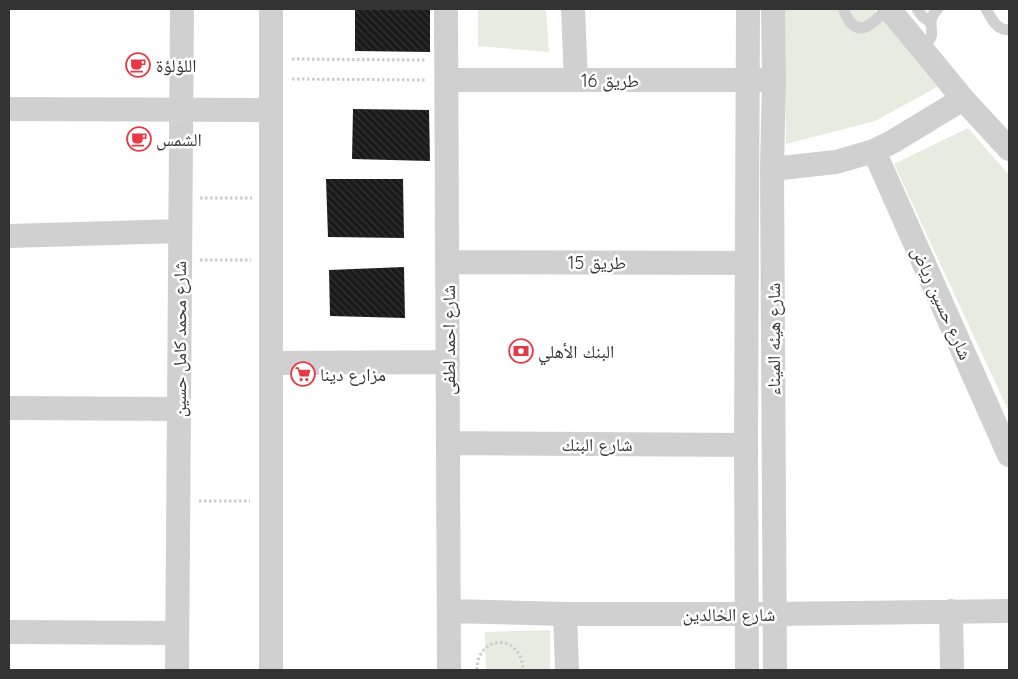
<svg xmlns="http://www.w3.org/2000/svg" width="1018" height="679" font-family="Quicksand,'Noto Naskh Arabic',sans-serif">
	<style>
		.green { fill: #e6ecdf }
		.building { fill: url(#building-back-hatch) }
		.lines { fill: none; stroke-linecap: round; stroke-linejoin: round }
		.path { stroke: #cdcdcd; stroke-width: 3; stroke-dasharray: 2.5 2.5; stroke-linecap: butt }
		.lane { stroke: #d0d0d0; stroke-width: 11 }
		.street { stroke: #d0d0d0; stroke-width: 24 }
		.labels { text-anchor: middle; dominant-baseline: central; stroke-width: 5; stroke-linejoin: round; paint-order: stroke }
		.poi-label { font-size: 18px; fill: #333; stroke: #fff; text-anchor: start }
		.street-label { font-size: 18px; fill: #333; stroke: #fff }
	</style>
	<defs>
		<pattern id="building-back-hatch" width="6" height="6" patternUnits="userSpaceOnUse" patternTransform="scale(1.25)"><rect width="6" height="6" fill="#1a1a1a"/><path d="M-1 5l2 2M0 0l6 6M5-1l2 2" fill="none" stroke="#333"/></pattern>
	</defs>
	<rect width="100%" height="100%" fill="#fff"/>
	<!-- green -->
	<path class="green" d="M478 9H546L549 52 478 46Z
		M785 9H874L937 87 875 121 786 144Z
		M968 128 1009 175V412L894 164Z
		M550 630V670H486L485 632Z"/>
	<!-- building -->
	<path class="building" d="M355 9H430V52L355 51Z
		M353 109 429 110 430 161 352 159Z
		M326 179H403L404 238 328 237Z
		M404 267 405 318 330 316 329 270Z"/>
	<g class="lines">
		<!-- path -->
		<path class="path" d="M292 59 425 60
			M292 79 425 80
			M200 198H252
			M200 260H251
			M199 501H250
			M477 670C477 634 522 633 523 670"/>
		<!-- lane -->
		<path class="lane" d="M844 9C845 15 847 18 851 23 864 37 878 17 888 9
			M917 9 922 16 930 22
			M986 9C992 19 996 30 1009 30
			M919 46C922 44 927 42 930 39 936 30 924 22 938 9"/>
		<!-- street -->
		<path class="street" d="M446 9 449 670
			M573 9 576 80
			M773 9 774 80 772 169 775 670
			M889 9 963 99 1009 149
			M447 80H762
			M9 109 271 110
			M874 151 1009 455
			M772 169 836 162 874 151 892 142 963 99
			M9 236 180 231
			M447 262 747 263
			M271 363 448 362
			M9 408 178 409
			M448 443 746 445
			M449 611 565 614H775L1009 611
			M951 611 952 670
			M565 614 567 670
			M9 632 177 633
			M177 670 182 9
			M271 670V9
			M747 670 746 445 748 9"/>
	</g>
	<!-- icons -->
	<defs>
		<g id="cafe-ring" transform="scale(1.25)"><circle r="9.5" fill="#fff" stroke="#e63946" stroke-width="1.5"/><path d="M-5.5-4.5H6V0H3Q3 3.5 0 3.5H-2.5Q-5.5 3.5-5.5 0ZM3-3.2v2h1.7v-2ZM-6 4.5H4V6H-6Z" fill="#e63946"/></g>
		<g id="bank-ring" transform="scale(1.25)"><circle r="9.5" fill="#fff" stroke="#e63946" stroke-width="1.5"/><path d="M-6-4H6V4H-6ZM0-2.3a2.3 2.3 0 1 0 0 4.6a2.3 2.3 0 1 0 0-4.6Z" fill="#e63946"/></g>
		<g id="supermarket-ring" transform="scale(1.25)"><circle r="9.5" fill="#fff" stroke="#e63946" stroke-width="1.5"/><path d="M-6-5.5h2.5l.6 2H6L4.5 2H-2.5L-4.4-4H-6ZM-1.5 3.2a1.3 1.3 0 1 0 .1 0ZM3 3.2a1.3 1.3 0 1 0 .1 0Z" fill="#e63946"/></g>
	</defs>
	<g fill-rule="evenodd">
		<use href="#cafe-ring" x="138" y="65"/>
		<use href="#cafe-ring" x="139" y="139"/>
		<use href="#bank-ring" x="521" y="351"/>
		<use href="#supermarket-ring" x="303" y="374"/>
	</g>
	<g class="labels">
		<!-- poi labels -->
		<g class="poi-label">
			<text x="156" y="65">اللؤلؤة</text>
			<text x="156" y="139">الشمس</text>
			<text x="538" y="351">البنك الأهلي</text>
			<text x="320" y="374">مزارع دينا</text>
		</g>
		<!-- street labels -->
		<g class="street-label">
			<text x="610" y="80">طريق 16</text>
			<text x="597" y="262">طريق 15</text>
			<text transform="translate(942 303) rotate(66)">شارع حسين رياض</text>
			<text transform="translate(179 339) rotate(-90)">شارع محمد كامل حسين</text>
			<text transform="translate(773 339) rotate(-90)">شارع هيئه الميناء</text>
			<text transform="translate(448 340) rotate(-90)">شارع احمد لطفى</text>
			<text x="597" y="444">شارع البنك</text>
			<text x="729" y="614">شارع الخالدين</text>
		</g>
	</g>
	<!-- border -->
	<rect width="1018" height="679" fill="none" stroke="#333333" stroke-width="20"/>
</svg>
